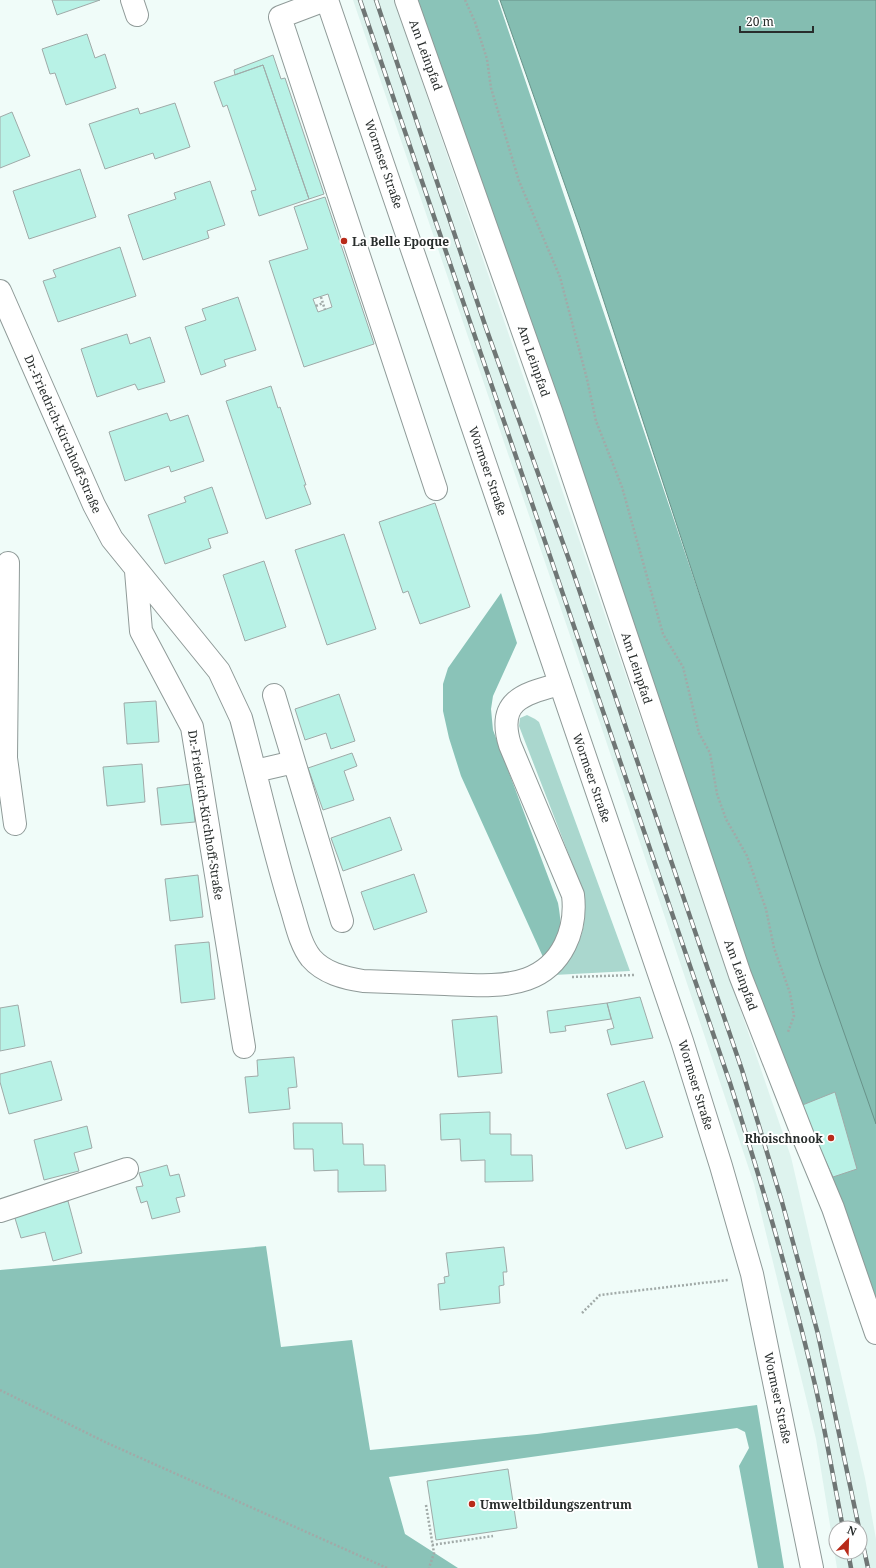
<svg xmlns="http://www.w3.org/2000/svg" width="876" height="1568" font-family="'Noto Serif',serif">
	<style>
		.built { fill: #def3ee; fill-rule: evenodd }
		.green { fill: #aad7ce }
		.forest { fill: #8ac3b8 }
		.water { fill: #84bdb1; stroke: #689289 }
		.building { fill: #b8f2e6; stroke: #9faaa8; fill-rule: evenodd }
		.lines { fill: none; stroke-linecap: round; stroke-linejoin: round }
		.minor-casing { stroke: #8f9a98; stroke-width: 24 }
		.major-casing { stroke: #8f9a98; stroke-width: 24 }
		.path { stroke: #a1aaa8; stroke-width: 2.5; stroke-dasharray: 2 2; stroke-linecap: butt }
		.minor { stroke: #fff; stroke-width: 22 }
		.major { stroke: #fff; stroke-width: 22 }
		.rail-casing { stroke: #6f7675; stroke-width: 4.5 }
		.rail { stroke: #fff; stroke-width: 3; stroke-dasharray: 9; stroke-linecap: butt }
		.poi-dot { fill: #b82b1a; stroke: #fff; stroke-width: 1.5 }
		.labels { text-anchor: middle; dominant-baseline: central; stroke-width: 4; stroke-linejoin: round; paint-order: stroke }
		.street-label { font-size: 12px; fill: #282d2c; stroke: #fff }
		.poi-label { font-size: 12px; font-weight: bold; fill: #282d2c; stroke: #fff; text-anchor: start }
	</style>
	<rect width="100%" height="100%" fill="#f0fcf9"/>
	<!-- built -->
	<path class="built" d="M353 0H394L791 1157 865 1478 876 1539V1568H837L816 1439 754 1184 603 732ZM836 1528H860V1552H836Z"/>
	<!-- green -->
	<path class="green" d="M527 715 535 719 539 722 630 971 554 975C584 946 591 921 579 881L519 726 520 718Z"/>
	<!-- forest -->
	<path class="forest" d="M417 0H498L876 1117V1312L760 1002Z
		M501 593 517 643 493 696 491 709 493 730 558 903C563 932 561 935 543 957L461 776 449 738 443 711V684L448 668Z
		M266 1246 281 1347 352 1340 370 1450 537 1434 757 1405 784 1568H758L739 1466 749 1448 745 1432 737 1428 389 1477 405 1534 458 1568H0V1270Z"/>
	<!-- water -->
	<path class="water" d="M500 0H876V1124L820 964 580 228Z"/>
	<!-- building -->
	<path class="building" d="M52 0H100L57 15Z
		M87 34 95 58 105 54 116 88 66 105 55 73 50 74 42 49Z
		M273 55 281 79 285 78 324 194 309 199 263 65 235 75 234 70Z
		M263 65 309 199 259 216 251 191 256 190 227 105 223 107 214 82Z
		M175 103 190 147 155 159 153 153 105 169 89 124 138 108 140 114Z
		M12 112 30 156 0 168V117Z
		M80 169 96 217 29 239 13 191Z
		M210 181 225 225 207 231 209 238 143 260 128 215 176 199 174 193Z
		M325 197 374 344 304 367 269 261 308 249 294 207ZM328 294 332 307 318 312 313 299Z
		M120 247 136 296 58 322 43 281 56 277 53 270Z
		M238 297 256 350 224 360 226 366 201 375 185 327 206 320 202 309Z
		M127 334 130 344 150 337 165 382 138 390 135 384 97 397 81 349Z
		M271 386 278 408 280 407 306 485H304L311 504 266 519 226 401Z
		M167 413 170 421 188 415 204 461 171 472 169 466 125 481 109 432Z
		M212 487 228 533 208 539 211 548 165 564 148 515 186 502 184 497Z
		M435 503 470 607 420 624 408 591 403 593 379 522Z
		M344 534 376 629 327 645 295 550Z
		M264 561 286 627 245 641 223 575Z
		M339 694 355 741 331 749 326 733 305 740 295 709Z
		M156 701 159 742 127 744 124 703Z
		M352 753 357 766 344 771 354 800 323 810 308 768Z
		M142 764 145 802 107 806 103 767Z
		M191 784 195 822 161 825 157 788Z
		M390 817 402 850 343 871 331 838Z
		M414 874 427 912 374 930 361 892Z
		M198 875 203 917 170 921 165 879Z
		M209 942 215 999 181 1003 175 945Z
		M640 997 653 1038 611 1045 607 1030 614 1028 607 1003Z
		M607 1003 611 1019 565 1026 566 1031 550 1033 547 1011Z
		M18 1005 25 1046 0 1051V1008Z
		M497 1016 502 1073 458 1077 452 1020Z
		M294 1057 297 1087 288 1088 290 1109 249 1113 245 1077 258 1076 257 1060Z
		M51 1061 62 1100 9 1114 0 1082V1074Z
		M644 1081 663 1137 626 1149 607 1094Z
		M835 1092 857 1169 833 1177 800 1106Z
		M490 1112V1134H511V1155H532L533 1181 485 1182V1160L461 1161 460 1139 441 1140 440 1114Z
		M293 1123H342L343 1144H363L364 1165H385L386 1191 338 1192V1170L314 1171 313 1149H294Z
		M87 1126 92 1148 74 1153 79 1171 44 1180 34 1140Z
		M167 1165 170 1176 179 1174 185 1196 176 1198 180 1212 152 1219 147 1201 141 1203 136 1187 143 1186 139 1173Z
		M68 1201 82 1253 53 1261 45 1232 21 1238 14 1215Z
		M504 1247 507 1272H503L504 1285 499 1286 500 1303 440 1310 438 1284 445 1283 444 1277 449 1276 446 1253Z
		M508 1469 517 1528 436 1540 427 1481Z"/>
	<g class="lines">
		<!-- minor casing -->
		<g class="minor-casing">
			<path id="minor" d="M132 0 137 15
				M325 0 280 17 436 489
				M406 0 551 411 740 975 805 1141 833 1208 876 1333
				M0 291 94 505 112 539 219 671 241 718C258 781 272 845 291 907 296 923 300 944 311 958 324 973 344 978 363 981 390 982 418 983 445 984 471 985 502 988 527 979 563 966 577 929 573 895L510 745C496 700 524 694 560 684
				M8 563 6 758 15 824
				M136 571 141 631 192 727 244 1047
				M274 695 342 921
				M255 771 294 762
				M0 1211 127 1169"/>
		</g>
		<!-- major casing -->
		<g class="major-casing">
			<path id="major" d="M327 0 682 1041 721 1166 752 1274 812 1568"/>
		</g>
		<!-- path -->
		<path class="path" d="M465 0 475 22 487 59 491 88 519 181 560 277 587 379 596 421 622 487 663 634 683 667 699 733 710 753 717 794 726 819 747 856 766 909 774 948 790 993 794 1016 788 1032
			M321 297 325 310
			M316 306 323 303
			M572 977 635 975
			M582 1313 600 1295 728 1280
			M0 1390 107 1443 387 1568
			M426 1505 434 1553 429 1568
			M432 1545 493 1536"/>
		<!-- minor -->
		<use href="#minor" class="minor"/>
		<!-- major -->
		<use href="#major" class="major"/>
		<!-- rail casing -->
		<g class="rail-casing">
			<path id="rail" d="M360 0 730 1083C762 1184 792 1285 816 1389 826 1435 834 1482 843 1528
				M376 0 486 328 568 557 742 1070 782 1202 818 1334 859 1528
				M860 1531 868 1568
				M848 1552 851 1568"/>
		</g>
		<!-- rail -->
		<use href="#rail" class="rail"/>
	</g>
	<!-- markers -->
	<g class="poi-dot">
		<circle cx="344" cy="241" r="4"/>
		<circle cx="831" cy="1138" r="4"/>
		<circle cx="472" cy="1504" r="4"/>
	</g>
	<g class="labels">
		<!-- street labels -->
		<g class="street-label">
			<text transform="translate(426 55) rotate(70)">Am Leinpfad</text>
			<text transform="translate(384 164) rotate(71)">Wormser Straße</text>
			<text transform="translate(534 361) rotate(71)">Am Leinpfad</text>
			<text transform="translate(63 434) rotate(66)">Dr.-Friedrich-Kirchhoff-Straße</text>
			<text transform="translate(488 471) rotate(71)">Wormser Straße</text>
			<text transform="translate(637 668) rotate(72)">Am Leinpfad</text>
			<text transform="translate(592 778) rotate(71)">Wormser Straße</text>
			<text transform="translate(206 815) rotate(81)">Dr.-Friedrich-Kirchhoff-Straße</text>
			<text transform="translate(741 975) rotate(70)">Am Leinpfad</text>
			<text transform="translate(696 1085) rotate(73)">Wormser Straße</text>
			<text transform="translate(778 1398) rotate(78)">Wormser Straße</text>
		</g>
		<!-- poi labels -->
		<g class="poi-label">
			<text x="352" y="241">La Belle Epoque</text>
			<text x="823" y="1138" text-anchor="end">Rhoischnook</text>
			<text x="480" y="1504">Umweltbildungszentrum</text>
		</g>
	</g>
	<!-- north arrow -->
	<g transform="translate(848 1540) rotate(23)"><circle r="19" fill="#ffffff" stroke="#a9abab"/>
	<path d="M0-3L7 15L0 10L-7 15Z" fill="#b82b1a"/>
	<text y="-6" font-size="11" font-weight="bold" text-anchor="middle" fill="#282d2c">N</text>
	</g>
	<!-- scale -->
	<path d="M740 26v6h73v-6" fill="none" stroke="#282d2c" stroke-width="2"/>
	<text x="746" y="26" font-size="12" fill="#282d2c" stroke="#ffffff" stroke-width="3" paint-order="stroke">20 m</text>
</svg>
